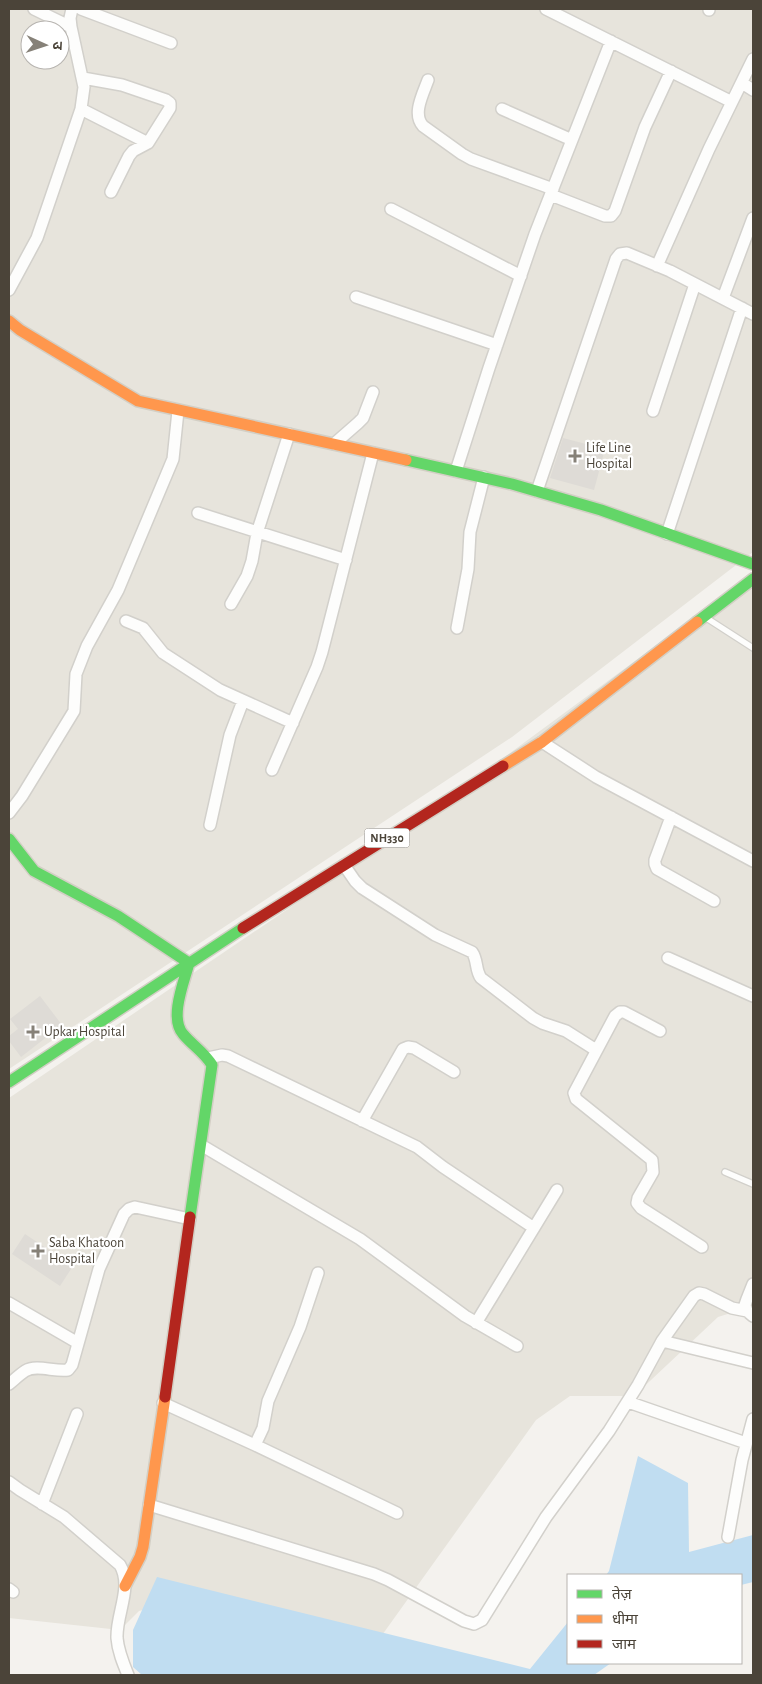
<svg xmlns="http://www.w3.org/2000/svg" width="762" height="1684" font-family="'Alegreya Sans','Noto Sans Devanagari',sans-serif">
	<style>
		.residential { fill: #e7e4dc; fill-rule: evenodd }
		.water { fill: #c0ddf1 }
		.building { fill: #dedbd6 }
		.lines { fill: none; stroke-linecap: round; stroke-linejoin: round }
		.lane-casing { stroke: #d2d0cb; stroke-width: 8 }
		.street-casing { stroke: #d2d0cb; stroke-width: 14 }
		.fast-casing { stroke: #d3cfc5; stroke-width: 14 }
		.slow-casing { stroke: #d3cfc5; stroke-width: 14 }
		.jam-casing { stroke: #d3cfc5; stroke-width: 14 }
		.lane { stroke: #fdfdfc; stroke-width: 5.5 }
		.street { stroke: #fdfdfc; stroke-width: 11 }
		.fast { stroke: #63d668; stroke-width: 11 }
		.slow { stroke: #ff974d; stroke-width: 11 }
		.jam { stroke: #b3261e; stroke-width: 11 }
		.poi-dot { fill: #868178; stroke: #fff; stroke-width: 2 }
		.labels { text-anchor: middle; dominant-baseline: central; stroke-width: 4.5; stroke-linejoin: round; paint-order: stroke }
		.shield { fill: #fff; stroke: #817c74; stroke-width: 1 }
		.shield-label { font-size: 12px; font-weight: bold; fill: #4b4439 }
		.poi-label { font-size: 14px; fill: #4b4439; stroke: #fff; text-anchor: start }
	</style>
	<rect width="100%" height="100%" fill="#f4f2ee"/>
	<!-- residential -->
	<path class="residential" d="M9 9H753V552L512 737 9 1069ZM30 30H60V60H30Z
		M753 574V1306L718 1317 634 1396H570L536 1420 380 1638 183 1599 139 1611 120 1630 9 1618V1098L419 820Z"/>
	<!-- water -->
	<path class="water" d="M638 1456 688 1483 689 1552 753 1535V1582L741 1585V1575H606L609 1571Z
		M157 1577 530 1669 568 1622V1663H611L594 1675H142L133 1667V1630Z"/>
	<!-- building -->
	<path class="building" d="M563 438 605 449 594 490 550 478Z
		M40 996 62 1025 21 1057 9 1041V1036L18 1029 10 1019Z
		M25 1234 73 1266 60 1286 12 1254Z"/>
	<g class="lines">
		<!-- lane casing -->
		<g class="lane-casing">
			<path id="lane" d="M708 619 753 648
				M725 1172 753 1184"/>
		</g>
		<!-- street casing -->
		<g class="street-casing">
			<path id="street" d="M34 9 71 27
				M81 9 171 43
				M546 9 732 102
				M709 10V9
				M83 78 122 85 166 100 170 103V108L148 143 133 151 129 156 111 192
				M428 80C423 94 412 114 423 126L462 154 471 159 553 189
				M742 83 753 90
				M81 109 148 143
				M502 109 572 140
				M551 195 605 216H611L615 211 645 127 671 71
				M391 209 521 276
				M657 266 709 149 753 59
				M9 290 37 238 81 109 84 87 71 27 70 18 72 9
				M356 297 497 345
				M723 298 753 218
				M653 411 695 284
				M334 444 358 423 363 418 373 392
				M456 471 489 368 535 234 611 41
				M537 491 616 259 620 254 627 253 670 271 753 314
				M198 513 346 560
				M667 534 742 308
				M231 604 247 576 252 561 257 533 289 434
				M126 621 143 628 163 653 220 690 293 723
				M457 628 468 569 470 532 484 477
				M542 742 596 777 753 861
				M272 770 317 667 322 652 373 453
				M9 813 22 796 74 711 76 674 87 646 118 590 173 459 178 411
				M671 817 655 860V864L657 869 714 901
				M210 825 230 735 243 701
				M344 865 355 881 362 888 435 935 472 952C478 960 475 970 481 978L533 1018 542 1023 566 1031 596 1050
				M668 958 753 996
				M660 1031 624 1012H620L615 1016 574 1093 576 1099 652 1160 653 1172 638 1198 637 1203 641 1208 702 1247
				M208 1058 222 1055 228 1056 417 1147 443 1167 534 1228
				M362 1121 403 1049 408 1047 414 1048 454 1072
				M201 1145 360 1239 465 1316 517 1346
				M753 1284 747 1299 745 1305 747 1311 753 1316
				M9 1303 78 1343
				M476 1323 557 1190
				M662 1341 753 1363
				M9 1384C14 1380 19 1375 25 1371 37 1364 54 1372 68 1370L72 1365 99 1269 124 1214 129 1209 135 1207 190 1219
				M628 1402 746 1443
				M163 1403 255 1445 397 1513
				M255 1445 263 1428 268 1401 300 1327 318 1273
				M9 1482 20 1490 64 1517 120 1565C133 1587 116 1614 117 1638 118 1651 123 1663 128 1675
				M42 1504 77 1414
				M149 1505 374 1574 388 1580 464 1621 474 1624 482 1620 546 1517 609 1431 638 1385 662 1341 694 1296 699 1293 704 1294 732 1308 747 1311
				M728 1537 742 1460 753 1419
				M9 1589 13 1592"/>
		</g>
		<!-- fast casing -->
		<g class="fast-casing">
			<path id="fast" d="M406 460 512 484 601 510 753 564
				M697 622 753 579
				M9 839 34 871 118 916 189 963C184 982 169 1018 183 1034 192 1045 204 1052 212 1065L190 1217
				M9 1082 243 928"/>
		</g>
		<!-- slow casing -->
		<g class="slow-casing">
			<path id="slow" d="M9 321 20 330 138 401 406 460
				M503 766 542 742 697 622
				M125 1586 140 1557 143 1547 165 1397"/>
		</g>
		<!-- jam casing -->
		<g class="jam-casing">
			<path id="jam" d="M243 928 503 766
				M165 1397 190 1217"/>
		</g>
		<!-- lane -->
		<use href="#lane" class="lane"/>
		<!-- street -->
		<use href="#street" class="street"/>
		<!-- fast -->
		<use href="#fast" class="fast"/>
		<!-- slow -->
		<use href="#slow" class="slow"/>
		<!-- jam -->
		<use href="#jam" class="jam"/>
	</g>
	<!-- markers -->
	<g class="poi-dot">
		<path d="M572.5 448.5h5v5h5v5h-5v5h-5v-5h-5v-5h5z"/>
		<path d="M30.5 1024.5h5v5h5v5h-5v5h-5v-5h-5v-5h5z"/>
		<path d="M35.5 1243.5h5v5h5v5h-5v5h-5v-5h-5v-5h5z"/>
	</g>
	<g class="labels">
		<!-- shield labels -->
		<rect class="shield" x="364.5" y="828.5" width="45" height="19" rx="4"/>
		<g class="shield-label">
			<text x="387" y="838">NH330</text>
		</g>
		<!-- poi labels -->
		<g class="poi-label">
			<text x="586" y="448">Life Line<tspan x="586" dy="16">Hospital</tspan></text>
			<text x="44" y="1032">Upkar Hospital</text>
			<text x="49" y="1243">Saba Khatoon<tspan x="49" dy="16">Hospital</tspan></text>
		</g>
	</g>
	<!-- border -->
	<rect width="762" height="1684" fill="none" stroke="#4b4439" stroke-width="20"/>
	<!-- legend -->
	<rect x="567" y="1574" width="175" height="90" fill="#ffffff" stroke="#b7b4b0"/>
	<rect x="577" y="1590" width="25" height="8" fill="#63d668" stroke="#b7b4b0"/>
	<text x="612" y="1599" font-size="15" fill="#4b4439">तेज़</text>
	<rect x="577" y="1615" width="25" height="8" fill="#ff974d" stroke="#b7b4b0"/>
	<text x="612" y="1624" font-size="15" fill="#4b4439">धीमा</text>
	<rect x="577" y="1640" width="25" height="8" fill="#b3261e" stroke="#b7b4b0"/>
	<text x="612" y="1649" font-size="15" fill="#4b4439">जाम</text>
	<!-- north arrow -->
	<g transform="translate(45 45) rotate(93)"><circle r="24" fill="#ffffff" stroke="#b7b4b0"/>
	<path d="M0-4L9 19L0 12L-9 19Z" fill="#868178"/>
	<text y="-8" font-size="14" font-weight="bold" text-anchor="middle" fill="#4b4439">उ</text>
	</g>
</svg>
